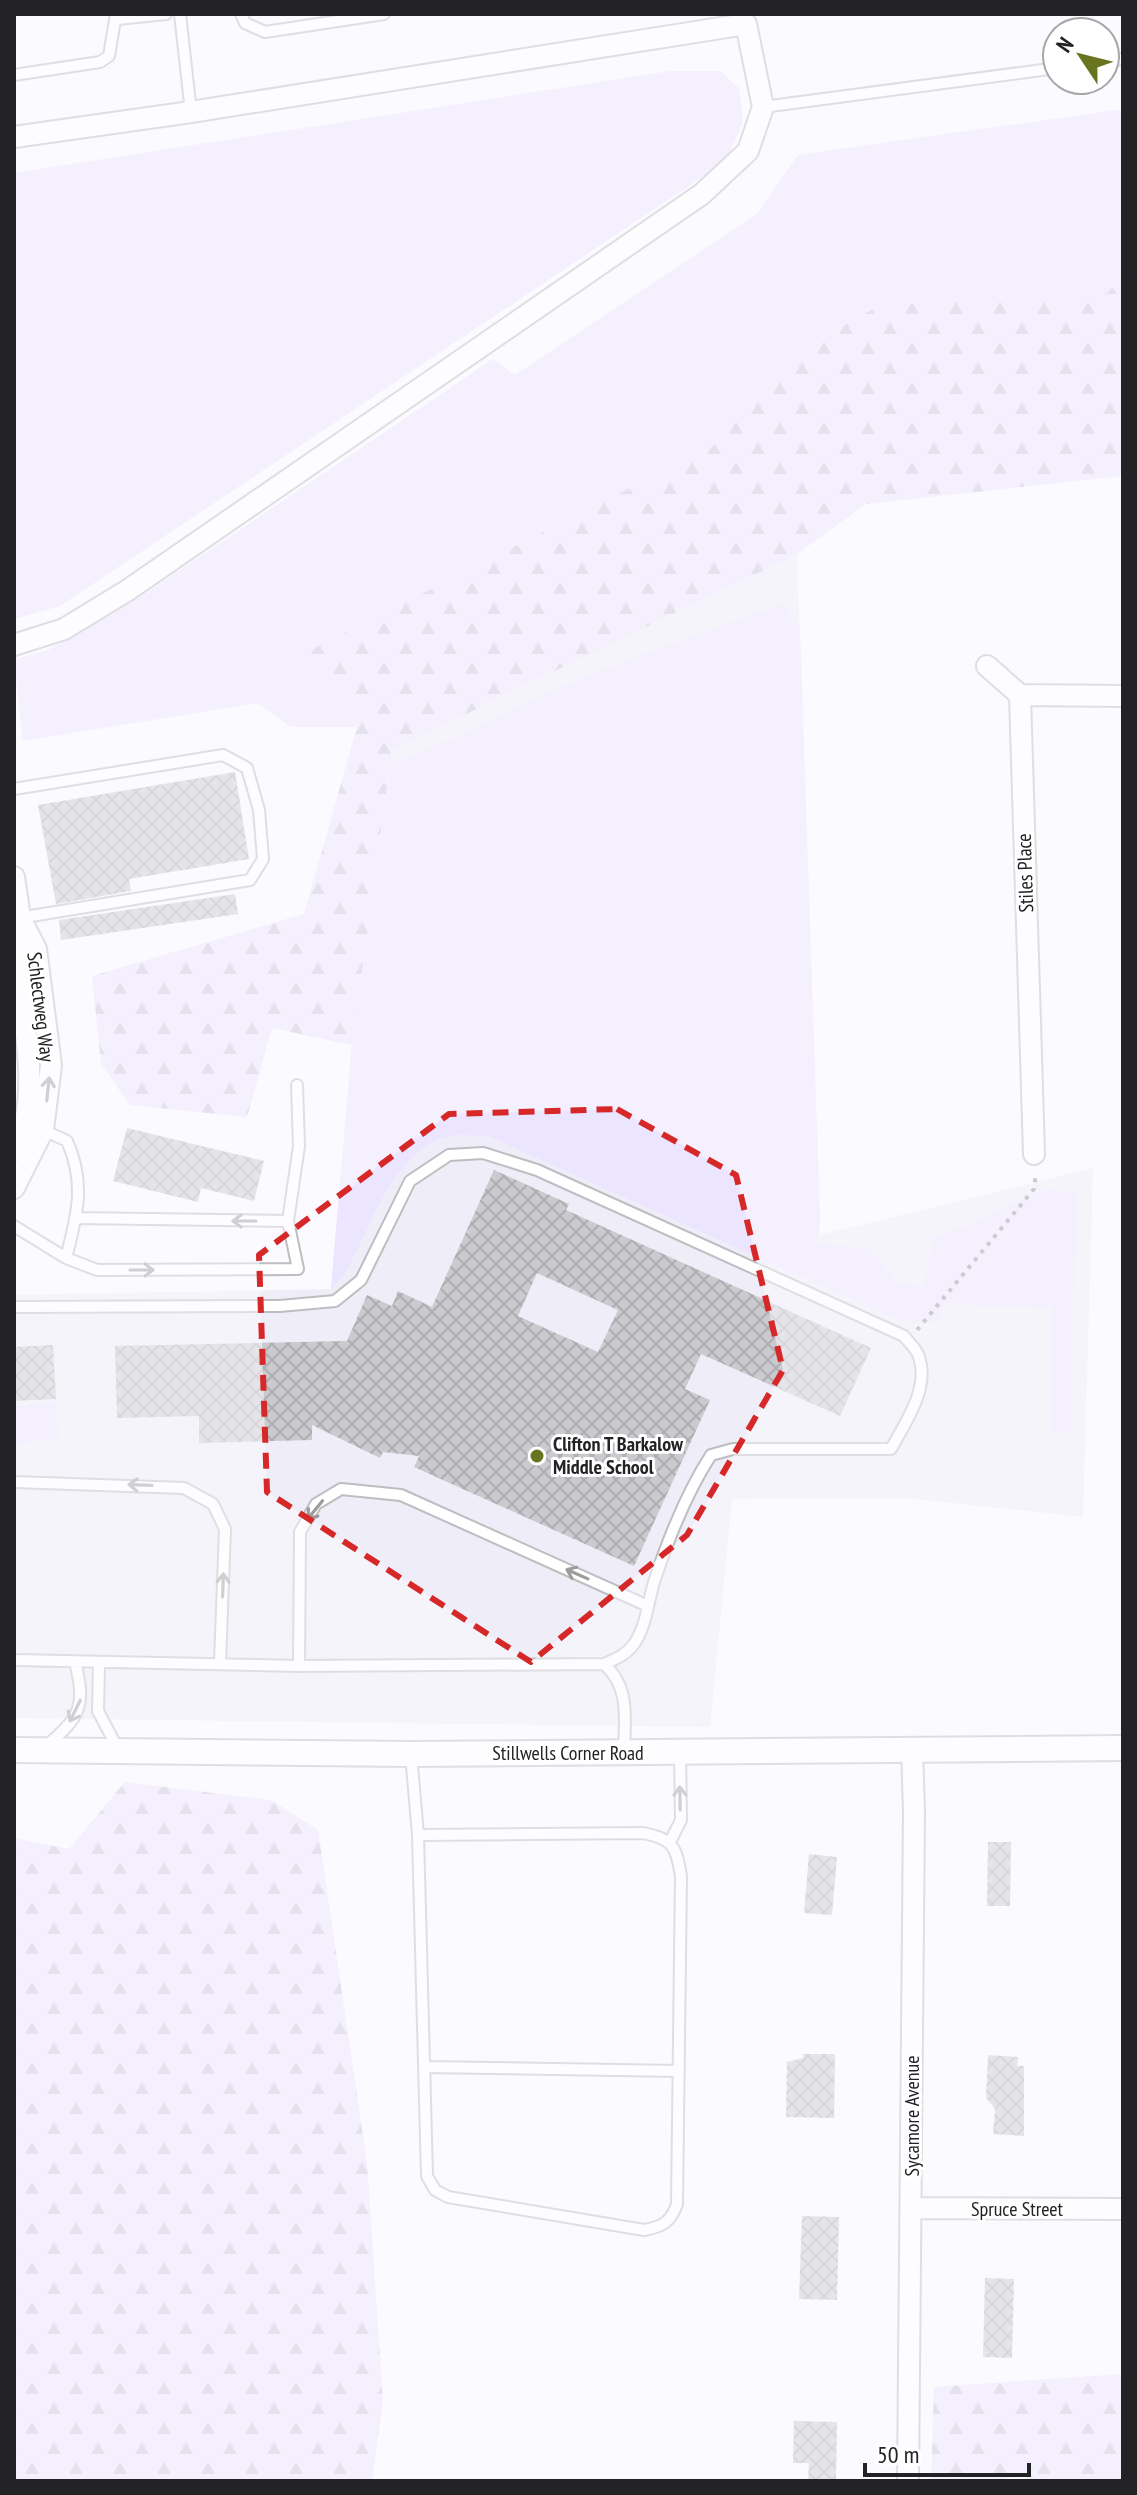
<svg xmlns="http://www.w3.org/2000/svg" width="1137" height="2495" font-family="'PT Sans Narrow',sans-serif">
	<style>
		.built { fill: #efedf8 }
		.green { fill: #ebe5ff }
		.forest { fill: url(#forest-firs) }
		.building { fill: url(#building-cross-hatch); fill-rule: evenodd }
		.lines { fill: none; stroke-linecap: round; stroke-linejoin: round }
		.service-casing { stroke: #bebdc1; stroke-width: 14 }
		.minor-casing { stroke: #bebdc1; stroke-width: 24 }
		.tertiary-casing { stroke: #bebdc1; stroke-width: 28 }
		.path { stroke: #949396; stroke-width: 4; stroke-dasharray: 4 6; stroke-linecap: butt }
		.service { stroke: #fff; stroke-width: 10 }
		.minor { stroke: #fff; stroke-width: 20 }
		.tertiary { stroke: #fff; stroke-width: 24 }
		.oneway { stroke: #9c9c9c }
		.marked { fill: none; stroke: #d62828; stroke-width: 6; stroke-dasharray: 16 10; stroke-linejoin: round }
		.poi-dot { fill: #68741f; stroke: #fff; stroke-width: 3 }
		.labels { text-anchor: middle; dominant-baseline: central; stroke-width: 6; stroke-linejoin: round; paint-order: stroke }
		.street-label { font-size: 20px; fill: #232224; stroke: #fff }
		.poi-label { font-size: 20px; font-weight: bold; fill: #232224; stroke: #fff; text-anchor: start }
	</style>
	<defs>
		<pattern id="forest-firs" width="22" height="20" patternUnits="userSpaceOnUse" patternTransform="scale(2)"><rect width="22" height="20" fill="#ebe5ff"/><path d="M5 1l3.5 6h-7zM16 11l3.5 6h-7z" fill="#c9c4da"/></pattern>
		<pattern id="building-cross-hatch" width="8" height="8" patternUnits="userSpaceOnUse" patternTransform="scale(2)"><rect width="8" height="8" fill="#cbcace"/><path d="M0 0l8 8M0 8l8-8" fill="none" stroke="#aeadb1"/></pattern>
	</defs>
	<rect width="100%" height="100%" fill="#fbfafe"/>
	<!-- built -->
	<path class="built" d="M797 554 820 1235 1093 1168 1083 1517 907 1498 732 1499 710 1727 14 1718V1295L331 1289 352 1045 392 750Z"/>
	<!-- green -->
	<path class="green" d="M670 71H720L739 88 743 122 725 162 60 606 14 619V173Z
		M1123 109V276L1107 293 880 305 782 360 715 445 310 651 357 727H291L257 703 23 741 14 660 48 650 145 594 493 359 515 375 757 214 798 155Z
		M784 603 800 628 820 1218 817 1245 870 1247 899 1285 924 1286 932 1238 968 1225 1047 1189 1077 1193 1072 1328 1073 1431 1051 1432V1307L942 1305 937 1322 916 1324 891 1317 488 1136C476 1136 462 1134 451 1136 396 1144 370 1229 347 1270 343 1277 336 1283 331 1289L352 1045 391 763 424 751 587 675Z
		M55 1402 59 1439 14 1444V1406Z"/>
	<!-- forest -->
	<path class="forest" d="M1123 276V476L866 504 797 554 392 750 352 1045 272 1028 247 1117 130 1105 101 1064 92 976 304 914 357 727 309 651 715 445 782 360 880 305 1107 293Z
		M125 1782 271 1800 318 1830 367 2163 383 2401 372 2481H14V1838L69 1849Z
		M1123 2374V2481H1028L1024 2476 989 2481H931L934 2387Z"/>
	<!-- building -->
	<path class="building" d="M235 772 249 859 129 879 131 891 56 904 38 805Z
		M235 894 238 914 61 940 59 920Z
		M127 1128 264 1161 254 1201 201 1188 198 1202 113 1181Z
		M494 1170 569 1204 566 1210 871 1348 840 1416 701 1354 685 1389 710 1400 634 1566 414 1467 419 1456 383 1452 380 1458 312 1425V1440L199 1443V1416L117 1418 115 1346 347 1341 367 1295 392 1306 398 1291 432 1307ZM537 1273 618 1310 598 1352 518 1316Z
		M53 1345 56 1399 14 1401V1347Z
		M988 1842H1011L1010 1906H987Z
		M809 1854 837 1857 832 1915 804 1913Z
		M803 2054H835L834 2118 786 2117 787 2062 803 2058Z
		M988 2055 1018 2057 1017 2066H1024V2136L993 2134 995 2109 986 2098Z
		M802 2216 839 2217 837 2300 799 2299Z
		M985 2278 1014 2279 1012 2358 983 2357Z
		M794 2421 837 2422 836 2481H808L809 2463H793Z"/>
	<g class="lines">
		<!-- service casing -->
		<g class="service-casing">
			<path id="service" d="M180 14 191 112
				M241 14 245 23 265 32 384 14
				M117 19 166 14
				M1105 61 1123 59
				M14 75 100 62 109 56 116 14
				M763 107 1057 68
				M14 789 223 755 247 768 259 810 263 859 250 880 19 918
				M76 1218 288 1221
				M14 1226 66 1258C77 1216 86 1183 67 1141L43 1130
				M66 1258 97 1270 298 1269 288 1221 299 1146 297 1085
				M14 1307 280 1306 335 1301 361 1280 410 1181 449 1155 483 1153 537 1170 904 1336C909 1343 917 1349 919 1357 930 1388 905 1423 891 1449H733L711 1455C687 1492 669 1537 655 1579 648 1600 647 1625 634 1644 626 1655 616 1659 604 1664
				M14 1482 184 1488 213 1504 225 1529 220 1663
				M14 1660 299 1666 604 1664C630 1687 625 1718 624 1751
				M99 1662 98 1711 118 1749
				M299 1666 300 1532 316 1504 341 1489 401 1495 648 1606
				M46 1746C81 1717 86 1705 75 1662
				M411 1754 418 1835 427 2176 435 2190 448 2197 644 2230C662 2227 671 2222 677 2204L681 1876C676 1847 674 1839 643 1833L418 1835
				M670 1842 681 1820 680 1752
				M424 2067 679 2071"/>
		</g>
		<!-- minor casing -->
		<g class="minor-casing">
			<path id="minor" d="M14 137 191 112 746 24 763 107 748 151 702 194 128 590 64 629 14 645
				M987 666 1020 695
				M1020 695 1034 1154
				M1020 695 1123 696
				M14 877 20 918
				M14 1150C45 1094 20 1014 16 955 15 943 19 930 20 918L36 949 51 1065 43 1130 14 1188
				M911 2208 1123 2209
				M908 2481 914 1811 912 1750"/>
		</g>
		<!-- tertiary casing -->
		<g class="tertiary-casing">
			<path id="tertiary" d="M14 1750 411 1754 1123 1748"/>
		</g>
		<!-- path -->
		<path class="path" d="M917 1330 1034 1189 1036 1173"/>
		<!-- service -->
		<use href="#service" class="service"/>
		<!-- minor -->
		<use href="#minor" class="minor"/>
		<!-- tertiary -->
		<use href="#tertiary" class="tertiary"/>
	</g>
	<!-- one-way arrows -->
	<defs><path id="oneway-shaft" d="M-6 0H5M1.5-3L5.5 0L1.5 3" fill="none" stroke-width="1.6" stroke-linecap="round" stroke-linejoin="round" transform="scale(2)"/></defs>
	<g class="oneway">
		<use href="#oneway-shaft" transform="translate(48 1089) rotate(-84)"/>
		<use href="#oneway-shaft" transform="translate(244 1221) rotate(180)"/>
		<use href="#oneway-shaft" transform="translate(142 1270)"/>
		<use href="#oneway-shaft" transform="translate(140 1485) rotate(-178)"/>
		<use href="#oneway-shaft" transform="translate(315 1510) rotate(129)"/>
		<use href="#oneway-shaft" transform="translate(577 1574) rotate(-156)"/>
		<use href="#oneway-shaft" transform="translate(223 1585) rotate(-88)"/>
		<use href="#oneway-shaft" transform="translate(75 1711) rotate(116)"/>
		<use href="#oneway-shaft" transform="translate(680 1798) rotate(-91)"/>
	</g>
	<!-- marked area -->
	<path d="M0 0H1137V2495H0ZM617 1109 736 1175 783 1370 687 1535 531 1662 267 1492 259 1255 449 1114Z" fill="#fbfafe" fill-opacity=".55" fill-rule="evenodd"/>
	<path class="marked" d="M617 1109 736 1175 783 1370 687 1535 531 1662 267 1492 259 1255 449 1114Z"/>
	<!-- markers -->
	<circle class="poi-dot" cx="537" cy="1456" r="8"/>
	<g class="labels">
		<!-- street labels -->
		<g class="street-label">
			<text transform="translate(1025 873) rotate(-92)">Stiles Place</text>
			<text transform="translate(41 1007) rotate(83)">Schlectweg Way</text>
			<text x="568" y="1753">Stillwells Corner Road</text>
			<text transform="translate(912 2116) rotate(-90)">Sycamore Avenue</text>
			<text x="1017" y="2209">Spruce Street</text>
		</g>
		<!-- poi labels -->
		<g class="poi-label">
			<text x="553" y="1444">Clifton T Barkalow<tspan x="553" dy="23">Middle School</tspan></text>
		</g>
	</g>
	<!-- border -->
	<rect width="1137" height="2495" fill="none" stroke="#232224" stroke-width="32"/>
	<!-- north arrow -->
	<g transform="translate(1081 56) rotate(305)"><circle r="38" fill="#ffffff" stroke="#a7a7a7" stroke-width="2"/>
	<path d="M0-6L14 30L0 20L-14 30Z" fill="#68741f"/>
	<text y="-12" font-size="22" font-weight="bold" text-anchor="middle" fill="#232224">N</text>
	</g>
	<!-- scale -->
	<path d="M865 2463v12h164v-12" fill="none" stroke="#232224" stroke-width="4"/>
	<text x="877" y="2463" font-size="24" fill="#232224" stroke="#ffffff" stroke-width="6" paint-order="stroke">50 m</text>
</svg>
